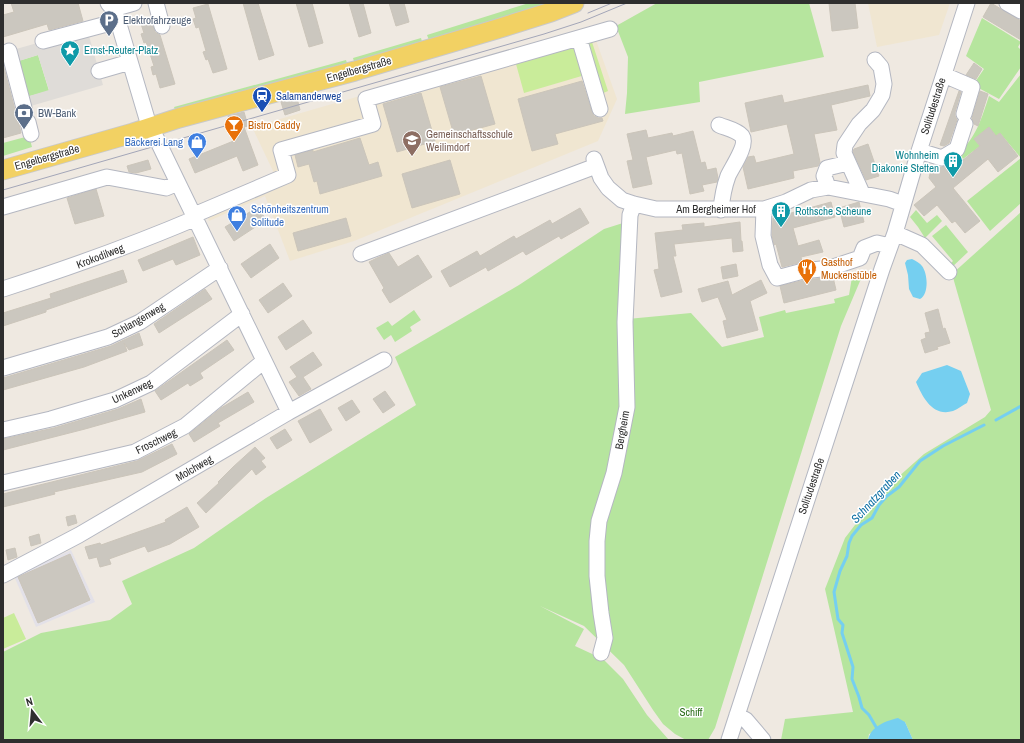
<svg xmlns="http://www.w3.org/2000/svg" width="1024" height="743" font-family="'Archivo Narrow',sans-serif">
	<style>
		.industrial { fill: #e3e1e8 }
		.education { fill: #f0e6d1 }
		.green { fill: #b6e59e }
		.pitch { fill: #c9ec9a }
		.plaza { fill: #dfdcd8; fill-rule: evenodd }
		.water { fill: #75cff0 }
		.lines { fill: none; stroke-linecap: round; stroke-linejoin: round }
		.stream { stroke: #75cff0; stroke-width: 3 }
		.building { fill: #cbc7bf; stroke: #cbc5ba }
		.minor-casing { stroke: #b4b7c1; stroke-width: 17 }
		.major-casing { stroke: #c9c9c9; stroke-width: 21 }
		.minor { stroke: #fff; stroke-width: 15 }
		.major { stroke: #f2d163; stroke-width: 19 }
		.tram { stroke: #a3a6b8; stroke-width: 1 }
		.labels { text-anchor: middle; dominant-baseline: central; stroke-width: 3; stroke-linejoin: round; paint-order: stroke }
		.service-label { font-size: 11px; fill: #4e5e75; stroke: #fff; text-anchor: start }
		.culture-label { font-size: 11px; fill: #0d838f; stroke: #fff; text-anchor: start }
		.street-label { font-size: 11px; fill: #2e2e2e; stroke: #fff }
		.transit-label { font-size: 11px; fill: #164399; stroke: #fff; text-anchor: start }
		.food-label { font-size: 11px; fill: #c56008; stroke: #fff; text-anchor: start }
		.education-label { font-size: 11px; fill: #785e54; stroke: #fff; text-anchor: start }
		.shop-label { font-size: 11px; fill: #366cbe; stroke: #fff; text-anchor: end }
		.park-label { font-size: 11px; fill: #2c6e1b; stroke: #fff }
		.water-label { font-size: 12px; font-style: italic; fill: #0d6fa3; stroke: #fff }
	</style>
	<rect width="100%" height="100%" fill="#efe9e1"/>
	<!-- industrial -->
	<path class="industrial" d="M71 550 95 602 36 627 14 576Z"/>
	<!-- education -->
	<path class="education" d="M868 3H950L939 35 877 47Z
		M592 29 617 99 598 141 354 241 290 261 265 196 209 221 202 203 274 173 252 127Z"/>
	<!-- green -->
	<path class="green" d="M529 3H558L430 43 427 35Z
		M657 3H809L824 57 699 82 700 102 625 114 627 93 628 57 616 26Z
		M982 18 1021 42 1018 47 1021 50V67L999 99 973 85 984 69 966 56Z
		M421 38 423 45 355 65 353 58Z
		M38 55 49 91 26 97 15 62Z
		M346 60 348 66 176 112 174 107Z
		M1021 74V120L1020 121 1021 122V203L990 231 967 201 1021 158 1000 133 996 136 989 127 974 139 980 146 963 159 958 153C976 139 982 117 989 96L999 102Z
		M29 136 32 147 3 156V143Z
		M916 210 927 223 937 215 942 221 925 238 918 227 910 217Z
		M1021 212V740H913L905 722 869 734 868 740H781L785 719 853 712 825 589 845 538 878 495 924 454 985 417 991 410 952 274Z
		M623 223 617 320 691 313 722 347 764 337 759 317 785 310 786 313 835 303 834 299 849 295 852 277 863 274 841 326 715 728 708 740H686L675 734 663 724 653 710 624 665 584 626 540 606 584 629 575 646 603 659 623 679 647 715 669 740H3V652L41 633 110 620 132 604 122 581 194 548 266 498 416 405 395 357 519 285 604 229Z
		M946 225 968 252 949 270 947 267 953 261 932 236Z
		M414 310 421 320 410 327 412 331 395 342 391 335 384 340 376 328 388 321 392 326Z"/>
	<!-- pitch -->
	<path class="pitch" d="M592 42 608 91 601 94 586 44Z
		M577 46 585 75 524 93 516 64Z
		M14 613 26 639 3 649V618Z"/>
	<!-- plaza -->
	<path class="plaza" d="M87 29 103 85 24 108 9 51ZM38 55 49 90 26 97 16 62Z"/>
	<!-- water -->
	<path class="water" d="M912 259C916 261 920 263 922 266 928 274 929 294 920 299L913 297 909 289 908 275 905 263 907 260Z
		M947 365 961 371 970 394 967 403C963 405 958 409 953 411 933 417 923 398 916 382L922 373Z
		M898 718 905 722 913 740H868C871 726 886 721 898 718Z"/>
	<g class="lines">
		<!-- stream -->
		<path class="stream" d="M996 420 1021 406
			M876 727 869 715 862 708 859 697 852 679 853 667 842 633 843 625 838 619 834 592 840 571 847 556 849 543 852 536 861 525 872 518 879 505 887 496 899 487 920 461 943 446 984 425"/>
	</g>
	<!-- building -->
	<path class="building" d="M11 3H78L83 21 49 30 47 24 3 37V15L14 12Z
		M243 3H258L274 55 259 60Z
		M296 3H312L323 43 309 47Z
		M349 3H363L371 33 359 37Z
		M389 3H404L409 22 396 26Z
		M829 3H855L858 28 832 31Z
		M991 3 1021 21V40L983 17Z
		M208 4 227 69 213 73 208 59 206 60 203 52 206 51 199 27 196 28 193 19 196 18 193 8Z
		M151 20 155 32 160 35 175 84 160 88 156 74 153 75 151 67 154 66 146 42 144 43 141 34 144 33 141 24Z
		M974 63 982 69 976 79 966 75Z
		M3 64 15 110 17 114 21 116 19 124 21 133 3 138Z
		M481 76 495 124 454 135 440 87Z
		M582 81 592 112 594 116 598 118H602L603 121 555 134 558 144 532 151 518 99Z
		M868 85 870 96 831 105 837 130 814 134 820 162 818 166 793 171 794 178 748 189 743 167 748 157 754 156 756 163 794 154 787 124 751 132 745 103 782 95 784 103Z
		M959 91 961 92 955 112V116L957 120 949 143 944 146 940 145Z
		M980 91 988 94 978 126 974 124 972 118Z
		M421 93 435 141 397 152 383 104Z
		M297 98 300 110 285 115 281 102Z
		M244 112 248 126 244 127 258 165 243 171 237 156 195 173 189 159 236 140 228 116Z
		M989 127 996 136 1000 133 1018 156 998 172 988 159 953 188 980 221 965 233 955 221 952 223 937 205 924 216 914 205 936 187 929 178 931 169 936 170 961 157 963 160 980 146 974 139Z
		M646 130 648 138 672 133 673 136 693 131 701 163 705 162 707 170 716 168 718 178 717 182 702 185 704 191 690 194 682 153 677 154 676 150 646 157 652 184 633 188 627 161 633 160 627 134Z
		M360 138 369 165 378 162 382 176 320 194 317 181 314 182 309 164 298 167 295 155 313 150V152Z
		M868 144 879 176 866 180 853 152 854 149Z
		M148 160 151 169 136 173 129 172 127 166Z
		M450 160 460 194 412 208 402 174Z
		M96 189 104 216 75 224 67 198Z
		M831 202 835 217 793 228 798 246 819 240 823 252 801 257 802 262 782 267 776 244 774 245 772 235 773 218Z
		M859 202 864 222 844 227 839 208Z
		M258 207 266 220 234 241 225 227Z
		M580 208 589 223 561 239 559 236 526 255 523 251 488 271 486 267 450 287 441 271 477 251 480 256 514 236 516 239 550 220 552 224Z
		M346 218 351 236 298 251 293 233Z
		M740 222 741 241H742L743 251 733 252 732 238 674 244 676 256H673L682 292 661 297 654 270 659 269 655 233 683 230 682 225 704 223V227Z
		M193 237 200 255 176 265 173 259 143 271 138 260Z
		M270 244 279 258 251 278 241 264Z
		M389 253 398 267 418 255 432 277 390 303 382 290 384 288 369 262 377 258Z
		M736 264 738 276 723 279 721 267Z
		M123 270 127 282 46 310V312L3 326V313L51 298 50 294Z
		M833 277 836 290 784 303 780 286 805 280Z
		M761 280 767 293 750 301 758 330 727 338 723 321 727 320 718 297 702 302 698 289 728 281 732 295Z
		M283 283 292 296 268 313 259 300Z
		M205 289 212 299 159 333 154 324Z
		M938 309 943 329 945 328 950 343 937 347 938 349 925 353 921 340 926 338 925 333 930 332 925 313Z
		M303 320 312 333 286 350 278 337Z
		M139 333 143 345 129 350 124 343 127 351 84 367 3 390V378L111 346Z
		M227 340 234 350 200 373 203 378 190 386 188 383 161 400 155 391Z
		M313 352 322 365 303 377 311 389 299 396 289 382 297 377 290 367Z
		M385 391 395 405 383 413 373 399Z
		M248 392 254 402 218 423 220 426 194 442 189 434 221 408Z
		M141 399 145 412 85 429 3 450V439L54 428 118 409Z
		M352 400 360 412 346 421 338 408Z
		M320 409 332 430 310 443 298 421Z
		M285 429 292 440 277 449 270 438Z
		M172 444 177 454 142 472 54 492 55 494 3 507V494L137 461Z
		M255 447 265 458 261 461 266 467 256 475 252 469 206 513 197 503 219 483 218 482 233 467Z
		M187 507 199 527 170 544 148 552 145 546 109 559 111 564 100 567 97 557 89 559 85 547 100 543 101 545 166 522 165 520Z
		M75 515 77 523 68 526 66 517Z
		M39 534 41 543 31 546 29 537Z
		M15 548 17 557 8 560 6 550Z
		M70 554 90 600 38 623 18 577Z"/>
	<g class="lines">
		<!-- minor casing -->
		<g class="minor-casing">
			<path id="minor" d="M108 3 113 9 118 21 147 119 289 412
				M156 3 162 26
				M1007 3 1021 11
				M113 9 134 3
				M579 38 600 109
				M43 41 118 21
				M9 51 24 108
				M99 71 130 62
				M944 75 972 87 964 114
				M28 122 31 134
				M719 125C726 128 737 130 742 136 748 145 732 167 728 176 724 187 722 198 721 210
				M919 151 942 158 957 149 965 124
				M594 159 601 178 608 188 622 200 634 204 656 209H764L786 202 811 190 828 187 889 199 903 204
				M828 187 824 176 827 168 848 163
				M862 193 844 153 845 145 859 124 873 110 882 95 884 84 881 67 875 60
				M3 207 107 177 166 188 178 183
				M764 209 763 236 770 265 777 278 803 271 830 268 860 258 864 248 877 243 890 246
				M194 215 288 175 281 150 373 124 366 99 610 29
				M895 233 922 245 949 272
				M361 254 596 166
				M3 289C68 268 133 245 196 218
				M3 368 108 337 140 322 220 268
				M3 430 51 419 115 400 151 383 242 314
				M3 483 135 452 185 426 264 361
				M3 575 79 535 289 412 384 360
				M601 653 605 638 601 613 597 576V541L599 521 614 473 627 407 625 322 630 215 634 204
				M737 715 746 720 763 740
				M729 740 882 269 895 233 919 151 967 3"/>
		</g>
		<!-- major casing -->
		<g class="major-casing">
			<path id="major" d="M3 170 133 133 179 118 355 71 497 29 551 12 574 3"/>
		</g>
		<!-- minor -->
		<use href="#minor" class="minor"/>
		<!-- major -->
		<use href="#major" class="major"/>
		<!-- tram -->
		<path class="tram" d="M588 13 612 3
			M3 190 544 34 581 22 627 3"/>
	</g>
	<!-- icons -->
	<defs>
		<g id="parking-pin" transform="scale(1)"><path d="M0 17L-7.5 6A9.5 9.5 0 1 1 7.5 6Z" fill="#5c6f8a" stroke="#fff"/><path d="M-3.5-5.5H1a3.5 3.5 0 0 1 0 7H-1V5.5H-3.5ZM-1-3.4V-.6H.8a1.4 1.4 0 0 0 0-2.8Z" fill="#fff"/></g>
		<g id="sight-pin" transform="scale(1)"><path d="M0 17L-7.5 6A9.5 9.5 0 1 1 7.5 6Z" fill="#0f9aa8" stroke="#fff"/><path d="M0-6L1.8-2.2L6-1.7L2.9 1.2L3.7 5.4L0 3.3L-3.7 5.4L-2.9 1.2L-6-1.7L-1.8-2.2Z" fill="#fff"/></g>
		<g id="station-pin" transform="scale(1)"><path d="M0 17L-7.5 6A9.5 9.5 0 1 1 7.5 6Z" fill="#1a4fb4" stroke="#fff"/><path d="M-3-6H3Q5-6 5-4V2Q5 4 3 4L4.5 6H3L1.5 4h-3L-3 6H-4.5L-3 4Q-5 4-5 2V-4Q-5-6-3-6ZM-3.5-4v3h7v-3ZM-3.5 1v1.5H-2V1ZM2 1v1.5H3.5V1Z" fill="#fff"/></g>
		<g id="bank-pin" transform="scale(1)"><path d="M0 17L-7.5 6A9.5 9.5 0 1 1 7.5 6Z" fill="#5c6f8a" stroke="#fff"/><path d="M-6-4H6V4H-6ZM0-2.3a2.3 2.3 0 1 0 0 4.6a2.3 2.3 0 1 0 0-4.6Z" fill="#fff"/></g>
		<g id="bar-pin" transform="scale(1)"><path d="M0 17L-7.5 6A9.5 9.5 0 1 1 7.5 6Z" fill="#e8710a" stroke="#fff"/><path d="M-6-5H6L.8 .8V4.5H3.5V6h-7V4.5H-.8V.8Z" fill="#fff"/></g>
		<g id="school-pin" transform="scale(1)"><path d="M0 17L-7.5 6A9.5 9.5 0 1 1 7.5 6Z" fill="#8d6e63" stroke="#fff"/><path d="M0-5L7-2L0 1L-7-2ZM-4 1L0 2.5L4 1V4Q0 6-4 4Z" fill="#fff"/></g>
		<g id="shop-pin" transform="scale(1)"><path d="M0 17L-7.5 6A9.5 9.5 0 1 1 7.5 6Z" fill="#3f7fe0" stroke="#fff"/><path d="M-5-2.5h2.3a2.7 3.5 0 0 1 5.4 0H5L5.5 6h-11ZM-1.5-2.5h3a1.5 2.3 0 0 0-3 0Z" fill="#fff"/></g>
		<g id="building-pin" transform="scale(1)"><path d="M0 17L-7.5 6A9.5 9.5 0 1 1 7.5 6Z" fill="#0f9aa8" stroke="#fff"/><path d="M-4-6H4V6H1V3H-1V6H-4ZM-2.5-4.3h1.7v1.8h-1.7ZM.8-4.3h1.7v1.8H.8ZM-2.5-1h1.7V.8h-1.7ZM.8-1h1.7V.8H.8Z" fill="#fff"/></g>
		<g id="restaurant-pin" transform="scale(1)"><path d="M0 17L-7.5 6A9.5 9.5 0 1 1 7.5 6Z" fill="#e8710a" stroke="#fff"/><path d="M-5-6h1v4h1v-4h1v4h1v-4h1v5L-1.5 .5V6h-2V.5L-5-1ZM5-6V6H3V1.5H1.5Q1.5-4 5-6Z" fill="#fff"/></g>
	</defs>
	<g fill-rule="evenodd">
		<use href="#parking-pin" x="109" y="20"/>
		<use href="#sight-pin" x="70" y="50"/>
		<use href="#station-pin" x="262" y="96"/>
		<use href="#bank-pin" x="24" y="113"/>
		<use href="#bar-pin" x="234" y="125"/>
		<use href="#school-pin" x="412" y="140"/>
		<use href="#shop-pin" x="197" y="142"/>
		<use href="#building-pin" x="953" y="161"/>
		<use href="#building-pin" x="781" y="211"/>
		<use href="#shop-pin" x="237" y="215"/>
		<use href="#restaurant-pin" x="807" y="268"/>
	</g>
	<g class="labels">
		<!-- service labels -->
		<g class="service-label">
			<text x="123" y="20">Elektrofahrzeuge</text>
			<text x="38" y="113">BW-Bank</text>
		</g>
		<!-- culture labels -->
		<g class="culture-label">
			<text x="84" y="50">Ernst-Reuter-Platz</text>
			<text x="939" y="155" text-anchor="end">Wohnheim<tspan x="939" dy="13">Diakonie Stetten</tspan></text>
			<text x="795" y="211">Rothsche Scheune</text>
		</g>
		<!-- street labels -->
		<g class="street-label">
			<text transform="translate(359 69) rotate(-16)">Engelbergstraße</text>
			<text transform="translate(933 106) rotate(-72)">Solitudestraße</text>
			<text transform="translate(47 157) rotate(-16)">Engelbergstraße</text>
			<text x="716" y="209">Am Bergheimer Hof</text>
			<text transform="translate(100 256) rotate(-21)">Krokodilweg</text>
			<text transform="translate(138 320) rotate(-30)">Schlangenweg</text>
			<text transform="translate(132 391) rotate(-25)">Unkenweg</text>
			<text transform="translate(622 430) rotate(-80)">Bergheim</text>
			<text transform="translate(156 441) rotate(-26)">Froschweg</text>
			<text transform="translate(194 468) rotate(-30)">Molchweg</text>
			<text transform="translate(811 486) rotate(-71)">Solitudestraße</text>
		</g>
		<!-- transit labels -->
		<g class="transit-label">
			<text x="276" y="96">Salamanderweg</text>
		</g>
		<!-- food labels -->
		<g class="food-label">
			<text x="248" y="125">Bistro Caddy</text>
			<text x="821" y="262">Gasthof<tspan x="821" dy="13">Muckenstüble</tspan></text>
		</g>
		<!-- education labels -->
		<g class="education-label">
			<text x="426" y="134">Gemeinschaftsschule<tspan x="426" dy="13">Weilimdorf</tspan></text>
		</g>
		<!-- shop labels -->
		<g class="shop-label">
			<text x="183" y="142">Bäckerei Lang</text>
			<text x="251" y="209" text-anchor="start">Schönheitszentrum<tspan x="251" dy="13">Solitude</tspan></text>
		</g>
		<!-- park labels -->
		<g class="park-label">
			<text x="691" y="712">Schiff</text>
		</g>
		<!-- water labels -->
		<g class="water-label">
			<text transform="translate(876 497) rotate(-47)">Schnatzgraben</text>
		</g>
	</g>
	<!-- border -->
	<rect width="1024" height="743" fill="none" stroke="#2e2e2e" stroke-width="8"/>
	<!-- north arrow -->
	<g transform="translate(32 711) rotate(344)" stroke="#ffffff" stroke-width="3" paint-order="stroke">
	<path d="M0-3L7 15L0 10L-7 15Z" fill="#2e2e2e"/>
	<text y="-6" font-size="11" font-weight="bold" text-anchor="middle" fill="#2e2e2e">N</text>
	</g>
</svg>
